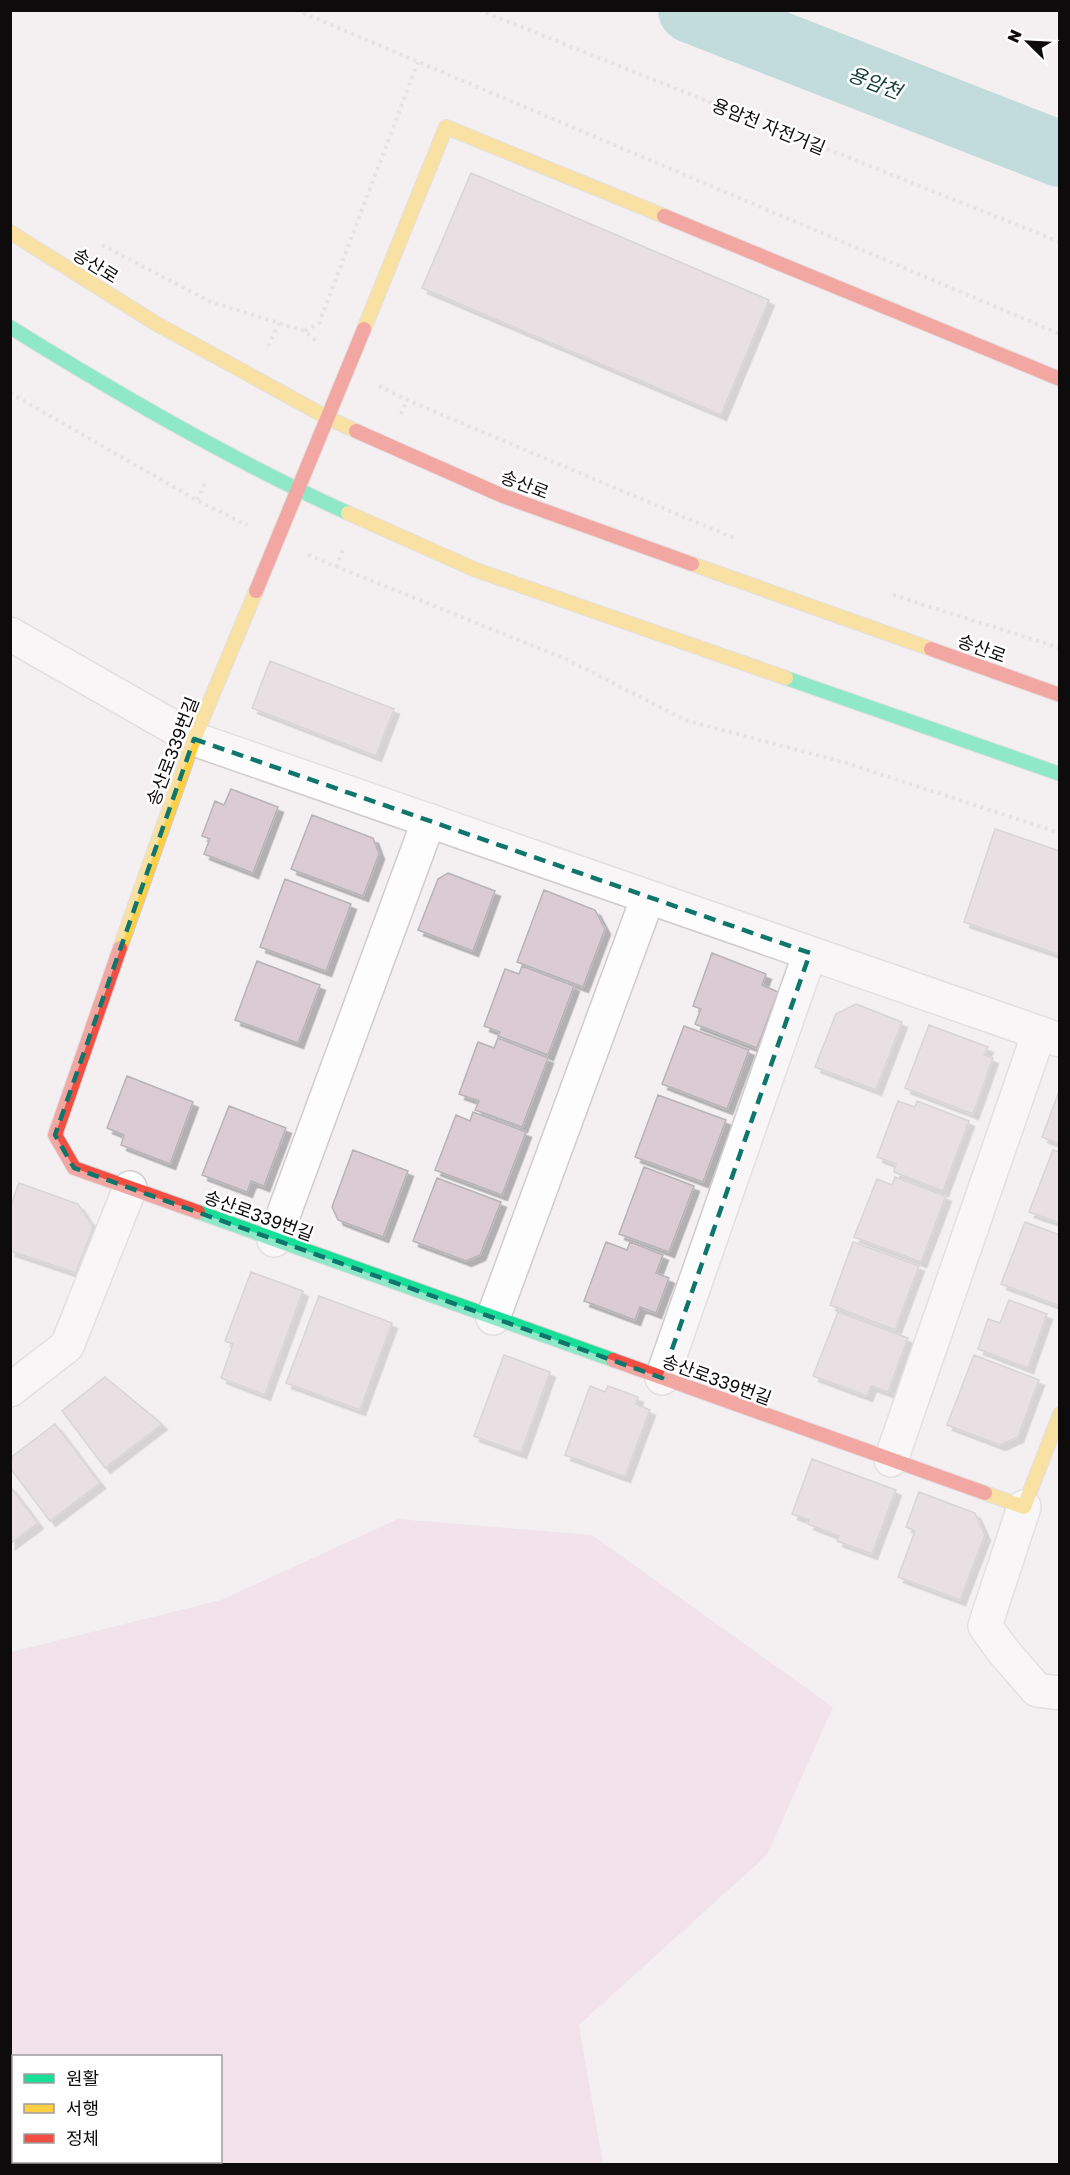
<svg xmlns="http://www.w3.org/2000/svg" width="1070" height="2175" font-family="'Golos Text','Noto Sans KR',sans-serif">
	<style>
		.green { fill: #f0d2e0; fill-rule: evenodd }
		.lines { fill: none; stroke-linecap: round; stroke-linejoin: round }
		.river { stroke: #83c3be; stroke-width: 66 }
		.building { fill: #dbccd3; stroke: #b7b4b6; stroke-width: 1.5; filter: url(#shadow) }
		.street-casing { stroke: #cfccce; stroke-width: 36 }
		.fast-casing { stroke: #cfccce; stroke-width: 16 }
		.slow-casing { stroke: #cfccce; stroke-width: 16 }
		.jam-casing { stroke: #cfccce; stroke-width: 16 }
		.path { stroke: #d2d1d2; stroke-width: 4; stroke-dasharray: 3 4.5; stroke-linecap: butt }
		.street { stroke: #fdfdfd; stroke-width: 33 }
		.fast { stroke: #16e098; stroke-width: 14 }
		.slow { stroke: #ffcf43; stroke-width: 14 }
		.jam { stroke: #f24e42; stroke-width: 14 }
		.marked { fill: none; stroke: #0f766e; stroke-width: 4.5; stroke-dasharray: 12 8; stroke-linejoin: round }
		.labels { text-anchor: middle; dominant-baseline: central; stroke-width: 5; stroke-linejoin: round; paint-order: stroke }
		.street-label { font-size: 18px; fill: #0e0b0c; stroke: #fff }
		.water-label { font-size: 20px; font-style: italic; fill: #15403d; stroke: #fff }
	</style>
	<defs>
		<filter id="shadow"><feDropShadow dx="5.5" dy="5.5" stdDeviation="0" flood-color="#0004"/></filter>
	</defs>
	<rect width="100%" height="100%" fill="#f4f0f2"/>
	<!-- green -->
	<path class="green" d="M398 1519 592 1535 833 1707 767 1855 579 2025 603 2164H11V1652L221 1600ZM14 2056H220V2162H14Z"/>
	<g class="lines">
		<!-- river -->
		<path class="river" d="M691 10 1060 154"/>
	</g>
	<!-- building -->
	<path class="building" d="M471 173 769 300 721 415 422 288Z
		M270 661 394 709 376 756 252 708Z
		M231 789 278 807 253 873 204 854 210 839 202 836 215 801 224 805Z
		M312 815 373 838 379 854 363 896 291 869Z
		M995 829 1060 851V955L964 922Z
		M448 873 495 891 473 951 418 930 438 879Z
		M285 879 351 904 326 971 260 947Z
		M544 890 595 910 605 929 583 987 517 962Z
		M712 953 766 974 762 985 778 992 757 1048 695 1024 701 1009 693 1006Z
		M257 961 320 985 298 1043 235 1020Z
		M522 966 574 986 548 1055 498 1036 500 1032 484 1026 505 969 519 974Z
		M856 1004 902 1022 876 1090 815 1067 836 1014Z
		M929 1025 988 1047 984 1055 993 1058 973 1114 905 1088Z
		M684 1026 749 1050 727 1109 662 1084Z
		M498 1038 548 1058 522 1127 475 1110 479 1101 459 1094 478 1042 494 1048Z
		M127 1076 193 1102 170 1164 121 1145 124 1135 107 1128Z
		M1060 1089V1144L1042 1137Z
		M658 1095 726 1120 703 1182 635 1157Z
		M898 1101 915 1107 917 1101 969 1121 943 1191 894 1172 896 1164 877 1157Z
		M229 1106 286 1128 264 1186 251 1181 247 1192 202 1175Z
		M473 1112 526 1132 502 1195 435 1170 456 1115 470 1121Z
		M353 1150 408 1171 383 1237 338 1220 332 1207Z
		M1053 1150 1060 1152V1223L1029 1212Z
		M644 1167 694 1186 669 1252 619 1234Z
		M895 1177 946 1196 921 1262 854 1237 877 1179 892 1185Z
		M437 1178 501 1202 480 1255 466 1261 413 1241Z
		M19 1183 78 1204 93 1227 76 1273 10 1251V1207Z
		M1025 1222 1060 1235V1306L1001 1284Z
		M606 1242 627 1250 630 1242 663 1255 656 1273 669 1278 656 1313 640 1307 635 1320 584 1301Z
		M853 1242 919 1266 895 1330 830 1305Z
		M251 1272 303 1291 265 1395 221 1378 233 1344 225 1341Z
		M319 1296 392 1323 360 1410 286 1383Z
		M1009 1300 1047 1314 1028 1368 978 1349 988 1319 1000 1323Z
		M838 1312 908 1338 888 1392 871 1386 867 1396 813 1376Z
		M504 1355 550 1372 521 1453 474 1436Z
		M974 1355 1039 1380 1018 1437 1000 1445 947 1425Z
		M105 1377 162 1424 105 1468 62 1411Z
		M590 1386 605 1392 608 1386 638 1397 636 1404 650 1410 625 1477 565 1455Z
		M55 1424 100 1483 50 1521 10 1468V1458Z
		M812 1459 896 1490 872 1554 837 1541 839 1536 808 1524 809 1520 792 1514Z
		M10 1486 38 1523 10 1544Z
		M919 1492 975 1513 985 1535 960 1600 898 1577 915 1531 906 1527Z"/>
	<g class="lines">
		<!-- street casing -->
		<g class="street-casing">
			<path id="street" d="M10 634 194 739 1060 1040
				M274 1240 429 820
				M493 1318 648 897
				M662 1378 810 953
				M10 1390 67 1346 130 1188
				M891 1460 1039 1033
				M1024 1507 985 1626 1003 1651 1037 1690 1060 1693"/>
		</g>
		<!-- fast casing -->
		<g class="fast-casing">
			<path id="fast" d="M10 327C119 395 231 460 348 513
				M786 678 1060 774
				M198 1212 613 1360"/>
		</g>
		<!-- slow casing -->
		<g class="slow-casing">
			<path id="slow" d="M10 232 155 323 328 418 356 431
				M364 329 446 127 664 216
				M348 513 476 570 786 678
				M692 564 931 649
				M120 948 194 739 256 591
				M985 1493 1024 1507 1060 1414"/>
		</g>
		<!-- jam casing -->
		<g class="jam-casing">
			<path id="jam" d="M664 216 1060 379
				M356 431 503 496 692 564
				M256 591 364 329
				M931 649 1060 695
				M120 948 55 1135 74 1168 198 1212
				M613 1360 985 1493"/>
		</g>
		<!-- path -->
		<path class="path" d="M296 10 1060 334
			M479 10 1060 242
			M102 245 211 302 305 331 319 344
			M305 331 319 323 418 62
			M268 346 279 323
			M379 386 407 400 736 539
			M10 393 200 502 247 525
			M401 414 407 400
			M197 500 206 481
			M308 555 568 660 685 720 846 763 1060 833
			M336 567 344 548
			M893 595 1060 648"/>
		<!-- street -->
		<use href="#street" class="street"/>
		<!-- fast -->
		<use href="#fast" class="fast"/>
		<!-- slow -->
		<use href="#slow" class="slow"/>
		<!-- jam -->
		<use href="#jam" class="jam"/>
	</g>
	<!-- marked area -->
	<path d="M0 0H1070V2175H0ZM194 739 810 953 662 1378 74 1168 55 1135Z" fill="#f4f0f2" fill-opacity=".55" fill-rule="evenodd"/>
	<path class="marked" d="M194 739 810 953 662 1378 74 1168 55 1135Z"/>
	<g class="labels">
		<!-- street labels -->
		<g class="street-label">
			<text transform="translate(769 126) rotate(22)">용암천 자전거길</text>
			<text transform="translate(96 265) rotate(32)">송산로</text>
			<text transform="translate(525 484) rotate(21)">송산로</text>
			<text transform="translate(982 648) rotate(20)">송산로</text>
			<text transform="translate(172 751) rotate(-69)">송산로339번길</text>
			<text transform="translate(259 1215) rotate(20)">송산로339번길</text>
			<text transform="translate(717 1379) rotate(20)">송산로339번길</text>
		</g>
		<!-- water labels -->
		<g class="water-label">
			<text transform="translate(875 82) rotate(21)">용암천</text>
		</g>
	</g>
	<!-- border -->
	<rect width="1070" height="2175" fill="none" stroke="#0e0b0c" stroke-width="24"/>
	<!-- legend -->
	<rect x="12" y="2055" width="210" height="108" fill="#ffffff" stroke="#9f9d9e" stroke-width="1.5"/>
	<rect x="24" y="2074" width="30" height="9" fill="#16e098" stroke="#9f9d9e" stroke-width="1.5"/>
	<text x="66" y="2085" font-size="18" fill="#0e0b0c">원활</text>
	<rect x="24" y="2104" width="30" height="9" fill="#ffcf43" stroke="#9f9d9e" stroke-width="1.5"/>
	<text x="66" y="2115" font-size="18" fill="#0e0b0c">서행</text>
	<rect x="24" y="2134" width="30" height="9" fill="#f24e42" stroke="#9f9d9e" stroke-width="1.5"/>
	<text x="66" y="2145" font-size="18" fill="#0e0b0c">정체</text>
	<!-- north arrow -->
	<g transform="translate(1028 42) rotate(294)" stroke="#ffffff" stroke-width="4.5" paint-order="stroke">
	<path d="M0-4.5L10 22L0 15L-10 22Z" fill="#0e0b0c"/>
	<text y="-9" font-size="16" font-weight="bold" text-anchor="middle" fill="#0e0b0c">N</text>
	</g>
</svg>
